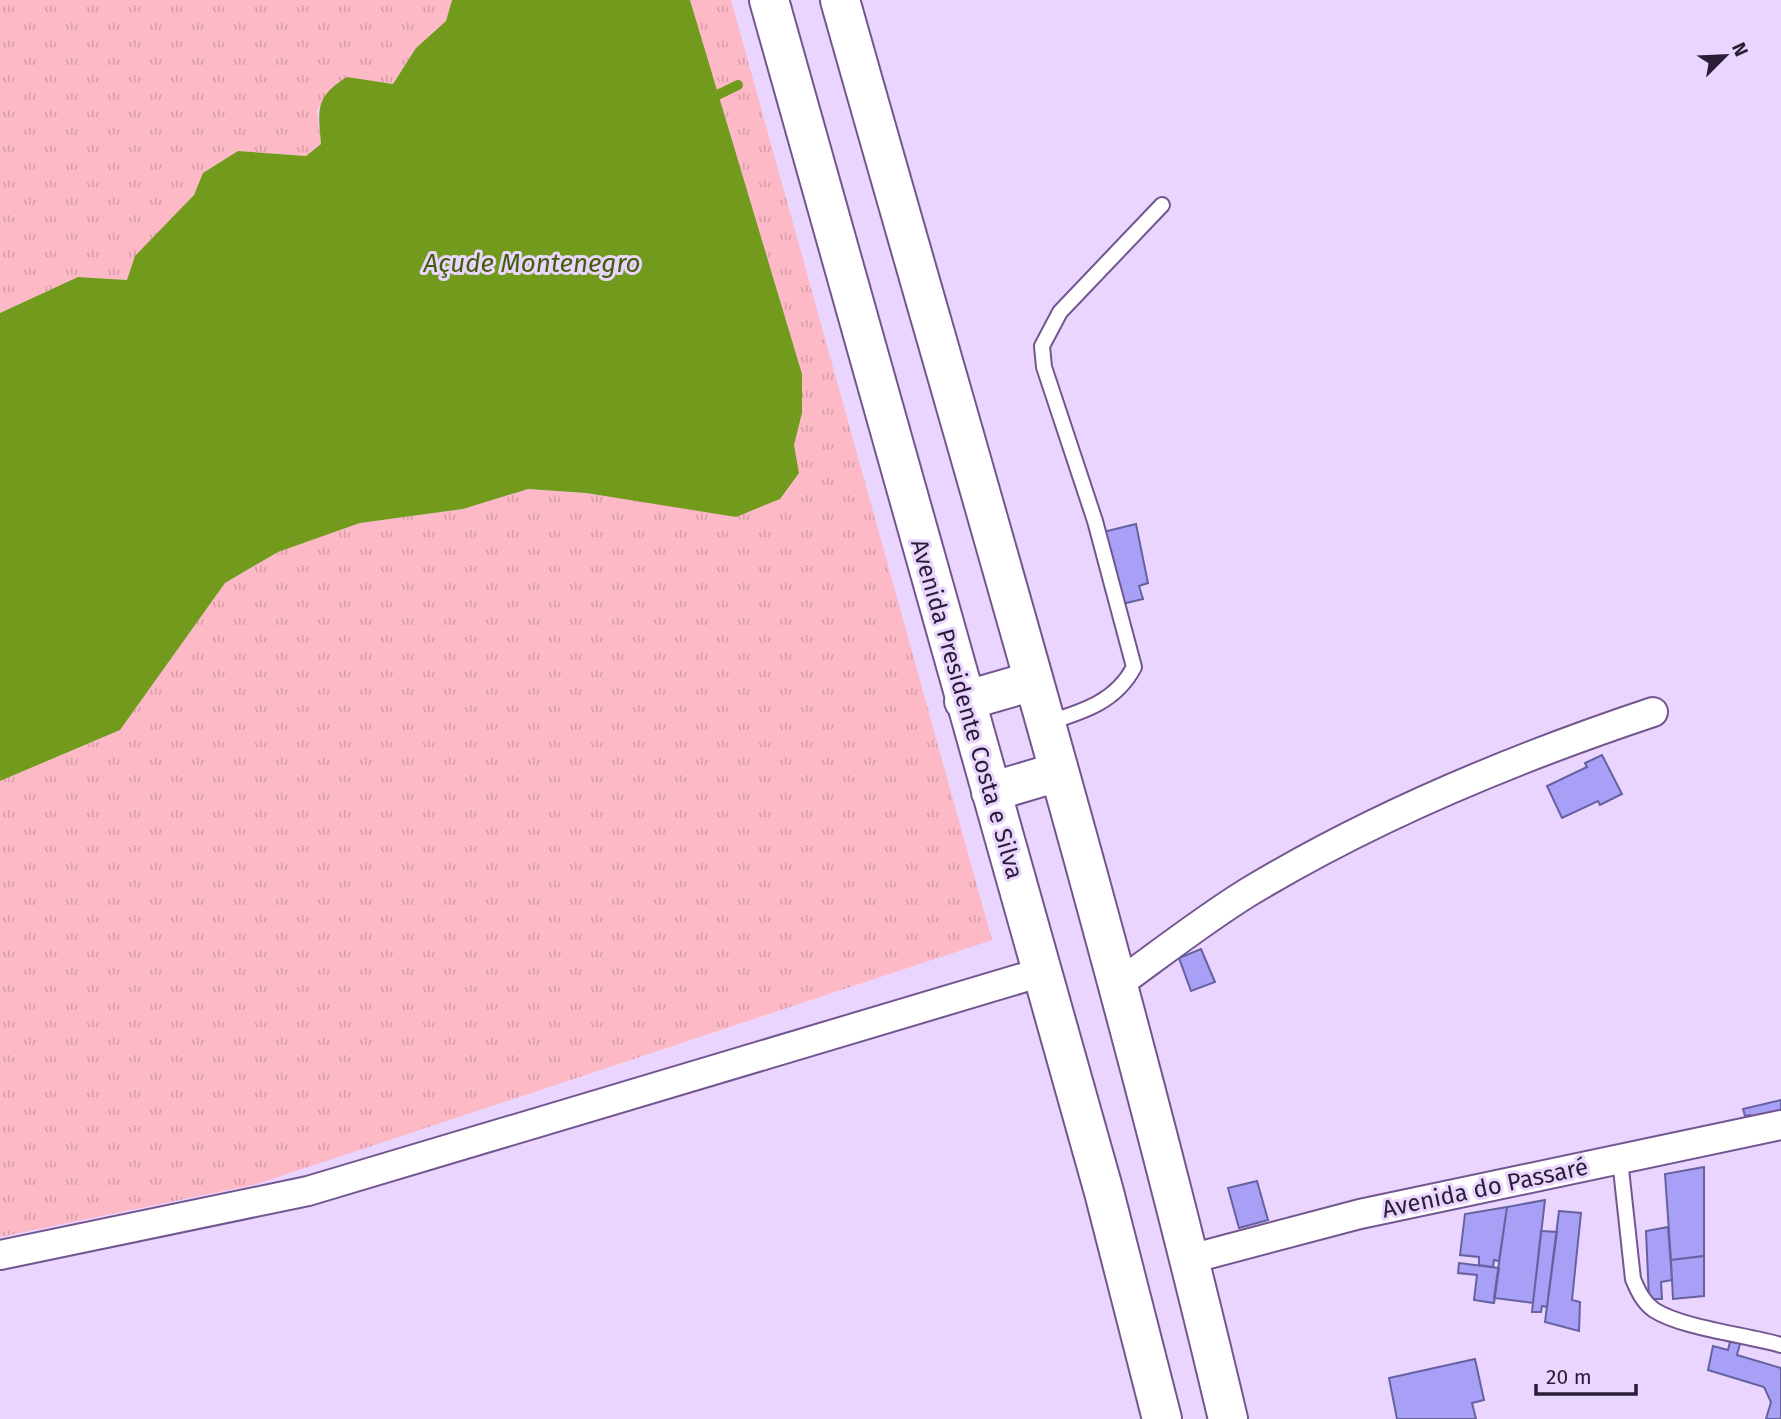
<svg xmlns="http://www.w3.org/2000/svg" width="1781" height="1419" font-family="'Fira Sans',sans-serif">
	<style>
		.grass { fill: url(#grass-tufts) }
		.water { fill: #729a1c }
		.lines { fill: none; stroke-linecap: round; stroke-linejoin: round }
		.stream { stroke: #729a1c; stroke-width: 10 }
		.building { fill: #a7a0f6; stroke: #6661a0; stroke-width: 2 }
		.service-casing { stroke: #735590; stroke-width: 18 }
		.minor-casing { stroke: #735590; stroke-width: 32 }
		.primary-casing { stroke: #735590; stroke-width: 42 }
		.service { stroke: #fff; stroke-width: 14 }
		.minor { stroke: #fff; stroke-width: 28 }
		.primary { stroke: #fff; stroke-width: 38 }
		.labels { text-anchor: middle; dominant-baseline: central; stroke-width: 6; stroke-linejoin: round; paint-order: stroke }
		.street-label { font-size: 24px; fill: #2a1d37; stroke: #e9d5fe }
		.water-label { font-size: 26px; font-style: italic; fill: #435e08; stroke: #e9d5fe }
	</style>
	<defs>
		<pattern id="grass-tufts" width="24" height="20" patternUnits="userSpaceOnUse" patternTransform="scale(1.75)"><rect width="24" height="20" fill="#fdb9c6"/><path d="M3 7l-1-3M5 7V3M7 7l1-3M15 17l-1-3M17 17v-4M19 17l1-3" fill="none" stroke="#d99fab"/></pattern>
	</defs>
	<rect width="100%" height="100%" fill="#e9d5fe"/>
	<!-- grass -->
	<path class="grass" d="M0 0H452L446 21 416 48 393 84 347 77 317 110 321 144 306 156 238 151 204 173 194 195 136 256 127 280 78 277 0 313Z
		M690 0H731L992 940 257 1184 0 1237V781L120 730 225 583 278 552 360 523 463 509 528 489 586 493 659 504 799 473 794 445 802 413V374Z"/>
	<!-- water -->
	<path class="water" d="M452 0H690L802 374V413L794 445 799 473 780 499 736 517 586 493 528 489 463 509 360 523 278 552 225 583 120 730 0 781V313L78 277 127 280 135 256 194 195 203 173 238 151 306 156 321 144C318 109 315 97 347 77L393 84 416 48 446 21Z"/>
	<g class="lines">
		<!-- stream -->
		<path class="stream" d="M707 100 738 85"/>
	</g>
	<!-- building -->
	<path class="building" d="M1136 524 1148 583 1139 586 1143 599 1122 604 1103 532Z
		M1602 755 1622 794 1600 805 1598 801 1562 818 1547 786 1587 767 1585 763Z
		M1201 949 1215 982 1191 991 1179 958Z
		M1781 1100V1118L1752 1124 1750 1115 1745 1116 1743 1109Z
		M1704 1167V1256L1671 1260 1665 1174Z
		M1257 1181 1268 1220 1239 1228 1228 1188Z
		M1545 1200 1533 1303 1494 1298 1507 1207Z
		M1507 1207 1499 1261 1494 1260 1493 1267 1479 1265V1257L1460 1255 1465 1214Z
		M1559 1211 1581 1213 1572 1300 1580 1302 1579 1331 1545 1322Z
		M1668 1227 1672 1280 1661 1282 1662 1299H1649L1646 1231Z
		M1541 1231 1557 1232 1547 1307 1542 1306 1541 1312H1532Z
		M1704 1256V1296L1673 1299 1671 1260Z
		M1459 1263 1499 1268 1494 1303 1474 1300 1477 1275 1458 1273Z
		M1732 1334 1742 1336 1737 1355 1781 1368V1419H1766L1771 1402 1764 1387 1708 1370 1713 1346 1728 1350Z
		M1475 1359 1484 1400 1472 1403 1476 1419H1397L1389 1378Z"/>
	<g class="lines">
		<!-- service casing -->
		<g class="service-casing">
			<path id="service" d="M1047 723C1082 712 1116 702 1134 667L1095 521 1044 367 1042 346 1060 312 1162 205
				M1620 1160 1633 1279C1638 1291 1643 1302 1654 1310 1682 1328 1747 1335 1781 1345"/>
		</g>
		<!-- minor casing -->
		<g class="minor-casing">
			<path id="minor" d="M1117 985C1160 954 1202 921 1247 893 1374 816 1512 759 1653 712
				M0 1255 308 1191 1042 972
				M1190 1259 1360 1214 1781 1125"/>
		</g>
		<!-- primary casing -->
		<g class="primary-casing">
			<path id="primary" d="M769 0 1104 1192 1162 1419
				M840 0C973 472 1115 942 1228 1419
				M964 701 1033 681
				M991 792 1058 772"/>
		</g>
		<!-- service -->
		<use href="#service" class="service"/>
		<!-- minor -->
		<use href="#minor" class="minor"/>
		<!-- primary -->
		<use href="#primary" class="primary"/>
	</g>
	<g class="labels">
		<!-- street labels -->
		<g class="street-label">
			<text transform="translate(967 709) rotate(74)">Avenida Presidente Costa e Silva</text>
			<text transform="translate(1485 1188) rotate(-12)">Avenida do Passaré</text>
		</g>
		<!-- water labels -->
		<g class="water-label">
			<text x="532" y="263">Açude Montenegro</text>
		</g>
	</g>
	<!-- north arrow -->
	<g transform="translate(1725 56) rotate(66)" stroke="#e9d5fe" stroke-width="5" paint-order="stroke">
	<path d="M0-5L12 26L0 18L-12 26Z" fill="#2a1d37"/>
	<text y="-10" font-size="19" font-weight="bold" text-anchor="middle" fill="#2a1d37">N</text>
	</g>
	<!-- scale -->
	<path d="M1536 1384v10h100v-10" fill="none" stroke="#2a1d37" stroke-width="3.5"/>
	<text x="1546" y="1384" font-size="21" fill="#2a1d37" stroke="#e9d5fe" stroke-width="5" paint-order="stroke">20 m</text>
</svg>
